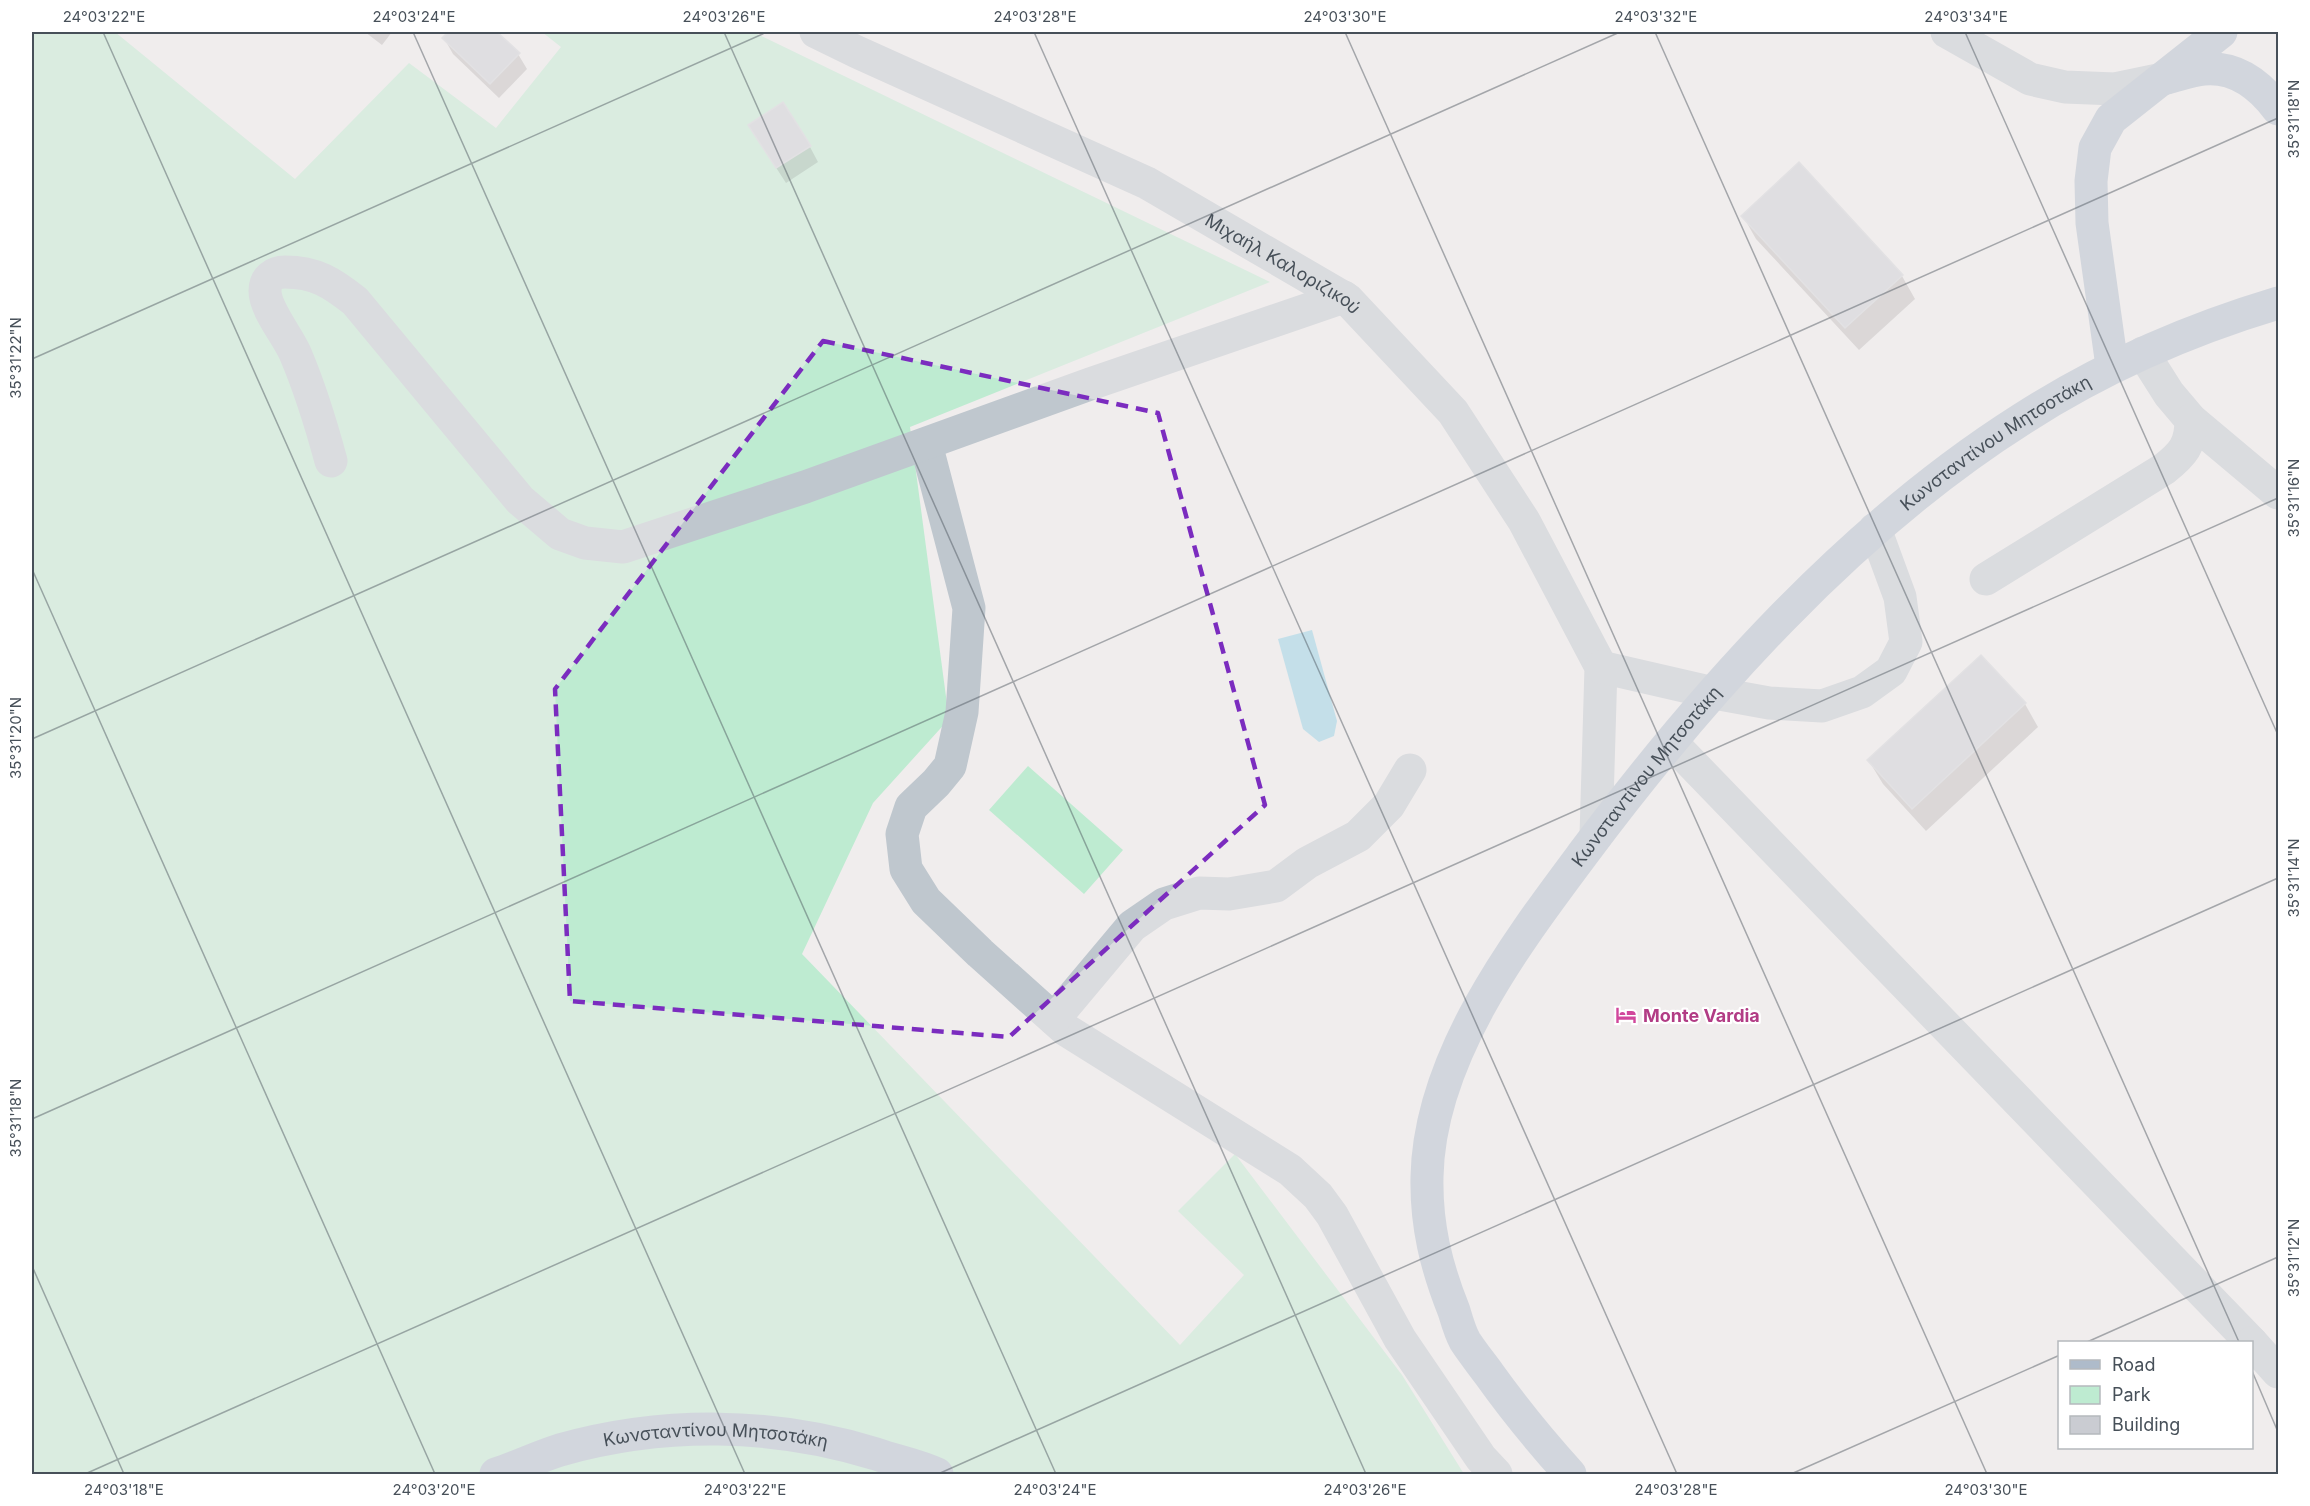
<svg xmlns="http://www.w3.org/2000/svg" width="2310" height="1506" font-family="Inter,sans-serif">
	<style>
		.green { fill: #beebd1 }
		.water { fill: #8ecfe5 }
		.shadow { fill: #0003 }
		.building { fill: #caccd2; stroke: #d1d3d8; stroke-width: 1.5 }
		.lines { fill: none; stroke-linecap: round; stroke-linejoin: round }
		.minor { stroke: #bfc7ce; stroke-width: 33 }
		.major { stroke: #aebbca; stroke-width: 33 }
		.marked { fill: none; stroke: #7b2cbf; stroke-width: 4.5; stroke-dasharray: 12 8; stroke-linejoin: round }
		.ticks { fill: none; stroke: #475059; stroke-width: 1.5; stroke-opacity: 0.45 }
		.labels { text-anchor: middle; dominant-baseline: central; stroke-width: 4.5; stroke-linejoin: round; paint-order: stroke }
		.street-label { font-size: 18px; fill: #475059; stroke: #fff }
		.hotel-label { font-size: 18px; font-weight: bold; fill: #b23c85; stroke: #fff; text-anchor: start }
		.neatline { fill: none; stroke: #475059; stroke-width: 2 }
		.ticks-label { font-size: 15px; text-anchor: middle; fill: #475059 }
	</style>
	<rect width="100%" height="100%" fill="#f0eded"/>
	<!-- green -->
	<path class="green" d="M32 32H115L295 179 409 63 496 128 561 47 542 32H753L1270 282 910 427 949 719 873 803 802 954 1180 1345 1244 1275 1178 1211 1235 1154 1402 1375 1464 1474H32Z
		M1028 766 1123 850 1084 894 989 810Z"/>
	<!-- water -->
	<path class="water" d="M1312 630 1337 721 1334 736 1319 742 1303 729 1278 639Z"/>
	<!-- shadow -->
	<path class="shadow" d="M365 32H392L382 45Z
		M451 32H495L518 54 527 69 499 98 453 54 444 38Z
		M759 141 810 147 818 162 786 183Z
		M1743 216 1902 276 1915 299 1859 350 1756 239Z
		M1981 657 2025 704 2038 727 1926 831 1883 784 1869 761Z"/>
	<!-- building -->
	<path class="building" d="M448 32H497L520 53 490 84 442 38Z
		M783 102 811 146 776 168 748 125Z
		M1799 162 1903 275 1845 328 1741 216Z
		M1981 655 2026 703 1912 809 1867 760Z"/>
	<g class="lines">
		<!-- minor -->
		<g class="minor">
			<path id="s1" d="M816 32 857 52 1147 183 1348 300 1453 412 1524 521 1601 667 1596 836"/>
			<path d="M1947 32 2030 79 2065 87 2115 89 2163 79"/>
			<path d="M2143 353 2169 394 2191 420 2278 493"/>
			<path d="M926 444 969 608 962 712 950 766 936 783 911 807 902 834 906 869 926 901 980 953 1066 1030 1290 1170 1318 1196 1332 1215 1400 1339 1481 1458 1496 1474"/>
			<path d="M331 461C321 424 310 388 295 353 287 335 265 309 265 291 265 278 274 272 285 272 316 272 332 283 355 301L520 500 560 534 585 543 623 547 805 487 1090 384 1344 297"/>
			<path d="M1986 579 2164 469C2183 454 2191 445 2191 420"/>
			<path d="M1601 667 1714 693 1769 703 1822 706 1862 692 1891 671 1906 642 1900 597 1875 529"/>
			<path d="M1671 742 2251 1342"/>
			<path d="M1054 1019 1132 926 1164 904 1199 893 1229 894 1276 886 1307 863 1358 836 1389 805 1410 770"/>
			<path d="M2252 1343 2278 1372"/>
		</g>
		<!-- major -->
		<g class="major">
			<path d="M2167 78C2179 75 2192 70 2204 69 2236 66 2260 85 2278 109"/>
			<path d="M2112 366 2092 223 2091 181 2095 148 2111 119 2221 32"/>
			<path id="s2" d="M496 1474C517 1467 538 1457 560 1450 663 1421 774 1422 876 1454 896 1461 918 1465 937 1474"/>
			<path id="s3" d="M1570 1474C1541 1442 1514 1409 1489 1374 1481 1363 1472 1352 1465 1341 1460 1332 1457 1321 1454 1311 1436 1266 1426 1225 1427 1177 1429 1059 1514 946 1582 855 1703 693 1850 528 2022 419 2101 368 2188 330 2278 303"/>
		</g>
	</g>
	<!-- marked area -->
	<path d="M0 0H2310V1506H0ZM823 341 1158 413 1265 805 1009 1037 570 1001 555 689Z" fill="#f0eded" fill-opacity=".55" fill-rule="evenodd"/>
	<path class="marked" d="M823 341 1158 413 1265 805 1009 1037 570 1001 555 689Z"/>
	<!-- ticks -->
	<path class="ticks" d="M103 32 745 1474M413 32 1056 1474M724 32 1366 1474M1034 32 1677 1474M1345 32 1987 1474M1655 32 2239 1342M1965 32 2278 735M2276 32 2278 38M32 359 767 32M32 569 435 1474M32 739 1620 32M32 1119 2278 118M32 1266 124 1474M2087 1342 2278 1257M2252 1371 2278 1432M85 1474 2278 498M938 1474 2278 878M1791 1474 2060 1355"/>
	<!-- icons -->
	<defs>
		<g id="hotel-bare" transform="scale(1.62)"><path d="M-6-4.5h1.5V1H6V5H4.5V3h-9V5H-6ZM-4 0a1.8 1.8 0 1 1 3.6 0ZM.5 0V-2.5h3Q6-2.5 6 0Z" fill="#d1479c" stroke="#fff" stroke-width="2.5" paint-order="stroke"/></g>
	</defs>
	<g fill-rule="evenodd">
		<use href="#hotel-bare" x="1626" y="1015"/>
	</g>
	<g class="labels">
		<!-- street labels -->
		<g class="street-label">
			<text stroke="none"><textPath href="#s1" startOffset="522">Μιχαήλ Καλοριζικού</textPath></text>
			<text stroke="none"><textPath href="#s3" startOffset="1290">Κωνσταντίνου Μητσοτάκη</textPath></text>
			<text stroke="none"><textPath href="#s3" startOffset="804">Κωνσταντίνου Μητσοτάκη</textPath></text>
			<text stroke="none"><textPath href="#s2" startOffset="226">Κωνσταντίνου Μητσοτάκη</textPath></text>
		</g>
		<!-- hotel labels -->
		<g class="hotel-label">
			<text x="1643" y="1015">Monte Vardia</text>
		</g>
	</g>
	<!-- border -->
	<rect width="2310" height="1506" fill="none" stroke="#ffffff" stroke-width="66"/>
	<!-- legend -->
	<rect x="2058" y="1341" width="195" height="108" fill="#ffffff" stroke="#b5b9bd" stroke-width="1.5"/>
	<rect x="2070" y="1360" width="30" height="9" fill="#aebbca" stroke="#b5b9bd" stroke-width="1.5"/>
	<text x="2112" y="1371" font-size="18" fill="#475059">Road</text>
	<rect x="2070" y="1386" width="30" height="18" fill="#beebd1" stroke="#b5b9bd" stroke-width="1.5"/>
	<text x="2112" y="1401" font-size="18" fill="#475059">Park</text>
	<rect x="2070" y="1416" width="30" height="18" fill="#caccd2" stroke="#b5b9bd" stroke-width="1.5"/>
	<text x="2112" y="1431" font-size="18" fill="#475059">Building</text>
	<rect x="33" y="33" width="2244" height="1440" class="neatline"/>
	<g class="ticks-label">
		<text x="104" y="22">24°03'22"E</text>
		<text x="414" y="22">24°03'24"E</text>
		<text x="724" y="22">24°03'26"E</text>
		<text x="1035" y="22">24°03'28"E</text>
		<text x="1345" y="22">24°03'30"E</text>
		<text x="1656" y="22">24°03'32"E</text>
		<text x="1966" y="22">24°03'34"E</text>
		<text transform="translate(2294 119) rotate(-90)" y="5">35°31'18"N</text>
		<text transform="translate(16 358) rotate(-90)" y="5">35°31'22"N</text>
		<text transform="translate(2294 498) rotate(-90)" y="5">35°31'16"N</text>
		<text transform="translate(16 738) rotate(-90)" y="5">35°31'20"N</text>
		<text transform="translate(2294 878) rotate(-90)" y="5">35°31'14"N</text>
		<text transform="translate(16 1118) rotate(-90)" y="5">35°31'18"N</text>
		<text transform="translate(2294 1258) rotate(-90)" y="5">35°31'12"N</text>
		<text x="124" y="1495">24°03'18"E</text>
		<text x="434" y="1495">24°03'20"E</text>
		<text x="745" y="1495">24°03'22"E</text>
		<text x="1055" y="1495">24°03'24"E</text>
		<text x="1365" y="1495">24°03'26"E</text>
		<text x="1676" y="1495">24°03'28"E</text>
		<text x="1986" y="1495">24°03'30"E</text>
	</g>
</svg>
